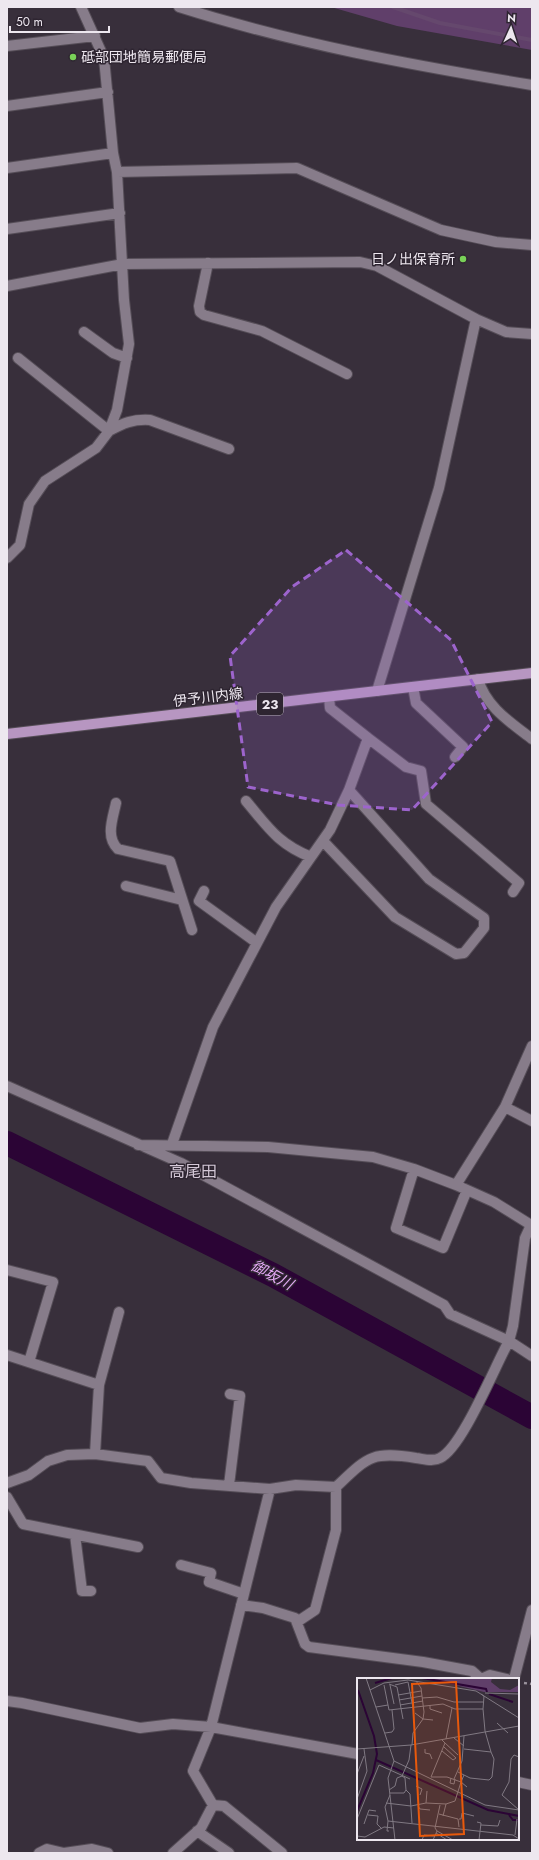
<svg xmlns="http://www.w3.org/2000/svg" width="539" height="1860" font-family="Jost,'Noto Sans JP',sans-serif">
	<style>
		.green { fill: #603f6a }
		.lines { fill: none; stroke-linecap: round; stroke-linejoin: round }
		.stream { stroke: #65486d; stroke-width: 4 }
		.river { stroke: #2b0435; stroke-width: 24 }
		.street-casing { stroke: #554d57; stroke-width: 12 }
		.primary-casing { stroke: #554d57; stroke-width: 12 }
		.path { stroke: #9a929c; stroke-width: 2.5; stroke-dasharray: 3 3; stroke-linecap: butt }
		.street { stroke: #877c8a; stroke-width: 10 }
		.primary { stroke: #b796c1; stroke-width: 10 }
		.marked { fill: #9d64cd; fill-opacity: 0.2; stroke: #9d64cd; stroke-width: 3; stroke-dasharray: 8 5; stroke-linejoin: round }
		.poi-dot { fill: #79d158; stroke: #2e2531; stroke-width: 1.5 }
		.labels { text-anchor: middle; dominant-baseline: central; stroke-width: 3; stroke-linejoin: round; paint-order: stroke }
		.shield { fill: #2e2531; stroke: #b4adb6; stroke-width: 1 }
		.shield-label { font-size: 13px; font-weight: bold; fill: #ede7ef }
		.poi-label { font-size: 14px; fill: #ede7ef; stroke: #2e2531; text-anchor: start }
		.street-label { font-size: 14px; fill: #ede7ef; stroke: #2e2531 }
		.water-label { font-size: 15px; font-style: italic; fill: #e4a8f6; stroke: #2e2531 }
		.quarter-label { font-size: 16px; fill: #d3c7d6; stroke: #2e2531 }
		.inset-river { fill: none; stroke: #2b0435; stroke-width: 2 }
		.inset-road { fill: none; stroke: #807983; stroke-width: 1 }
		.view { fill: #e8590c; fill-opacity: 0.15; stroke: #e8590c; stroke-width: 2 }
		.inset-edge { fill: none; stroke: #ede7ef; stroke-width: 2 }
	</style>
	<rect width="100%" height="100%" fill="#382f3b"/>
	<!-- green -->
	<path class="green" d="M331 7H532V50L397 26Z"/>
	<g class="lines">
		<!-- stream -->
		<path class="stream" d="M393 7 440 23 532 40"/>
		<!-- river -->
		<path class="river" d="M7 1143 273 1275 532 1417"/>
		<!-- street casing -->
		<g class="street-casing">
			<path id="street" d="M179 7C296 44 411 65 532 85
				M7 46 95 36
				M7 106 108 92
				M7 168 113 153
				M117 172 297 168 441 230 496 242 532 245
				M7 229 120 213
				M208 263 199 306 200 312 204 315 262 331 347 374
				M7 286 123 264 360 262 377 266 476 319 506 332 532 334
				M84 332 113 353 127 358
				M18 358 109 431C123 423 133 419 150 420L229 449
				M7 558 20 545 29 504 45 481 96 448 109 431 117 410 129 344 124 300 117 172 113 153 104 58 81 7
				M478 679C486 707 510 722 532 739
				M413 687 416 703 463 747 455 757
				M377 691 439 488 476 319
				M368 738 406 767 421 771 426 804 519 883 513 892
				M246 801C268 827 278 844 311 857
				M116 803C113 818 105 837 118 849L170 861 192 930
				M323 841 395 917 456 954 464 953 484 928V918L429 879 349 790
				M126 886 182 900
				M204 891 199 901 257 943
				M7 1086 181 1163 444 1305 450 1314 509 1341 532 1356
				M505 1107 532 1121
				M172 1144 213 1027 276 907 330 830 349 790 368 738 330 708 329 697
				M414 1169 396 1228 443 1248 467 1190
				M456 1185 505 1107 532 1046
				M7 1270 53 1282 29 1362
				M7 1355 99 1385
				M95 1454 99 1385 119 1312
				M7 1483 29 1475 48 1461 67 1455 95 1454 148 1461 161 1478 191 1483 270 1489 296 1485 336 1487C368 1457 371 1451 416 1458 424 1459 433 1462 440 1458 462 1448 495 1366 509 1341L513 1326 525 1238 531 1225 494 1202 456 1185 414 1169 373 1157 268 1147 138 1145
				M229 1485 240 1396 230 1394
				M7 1497 23 1524 138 1547
				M75 1535 82 1591H91
				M181 1565 211 1573 209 1582 244 1594
				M241 1605 263 1608 295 1618 305 1644 309 1647 423 1662 472 1671 481 1679
				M297 1622 315 1610 336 1530V1487
				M481 1679 490 1675 507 1679
				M514 1679 532 1610
				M7 1701 22 1703 140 1728 173 1724 211 1727 358 1754
				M518 1782 532 1785
				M213 1805 224 1806 282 1853
				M197 1831 229 1853
				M39 1853 47 1849 64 1853
				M64 1853 92 1849 108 1853
				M173 1853 201 1828 213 1805 193 1771 211 1727 270 1489"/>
		</g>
		<!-- primary casing -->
		<g class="primary-casing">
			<path id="primary" d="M7 734 532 673"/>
		</g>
		<!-- path -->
		<path class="path" d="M524 1683 532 1684"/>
		<!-- street -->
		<use href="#street" class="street"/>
		<!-- primary -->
		<use href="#primary" class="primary"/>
	</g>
	<!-- marked area -->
	<path class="marked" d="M346 550 451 640 492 722 412 810 338 805 248 787 230 656 292 587Z"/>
	<!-- markers -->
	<g class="poi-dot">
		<circle cx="73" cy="57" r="4"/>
		<circle cx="463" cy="259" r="4"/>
	</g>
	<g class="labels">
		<!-- shield labels -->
		<rect class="shield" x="257" y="693" width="26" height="22" rx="3"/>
		<g class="shield-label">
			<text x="270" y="704">23</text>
		</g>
		<!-- poi labels -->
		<g class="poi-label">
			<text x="81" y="57">砥部団地簡易郵便局</text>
			<text x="455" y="259" text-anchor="end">日ノ出保育所</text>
		</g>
		<!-- street labels -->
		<g class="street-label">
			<text transform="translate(208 697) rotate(-7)">伊予川内線</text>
		</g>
		<!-- water labels -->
		<g class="water-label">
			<text transform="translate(272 1275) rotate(28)">御坂川</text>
		</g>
		<!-- quarter labels -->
		<g class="quarter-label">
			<text x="193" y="1171">高尾田</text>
		</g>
	</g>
	<!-- overview -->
	<g transform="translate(357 1678)">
		<rect width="162" height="162" fill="#382f3b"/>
		<path d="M69 0H135L134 4 143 11 153 12 162 7V14H127Z" fill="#603f6a"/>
		<path class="inset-river" d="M65 0 129 11 130 14M18 5 35 0M132 16 156 24M19 82 131 132 162 138M0 133 16 95 20 76 17 58 1 12M152 137 156 142H162"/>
		<path class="inset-road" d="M9 0 32 68M32 6 40 9 46 41M27 7 32 32 86 26 98 31H126L127 18 124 16M33 7 37 26M38 7 51 4 56 30M13 12 27 5 51 2 119 13 162 40M128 15 162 16M41 17 64 13M65 20 80 19 97 24H126M42 22 65 18M43 27 66 23M73 27V31L85 35M19 29 31 27M126 31 128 53 134 74M58 35 66 41 76 42M140 45 151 55M28 55 35 54 37 51 35 32M97 60 107 68M89 61 95 30M88 65 101 77M54 67 52 82 45 98 48 100 49 112 53 116 55 145M55 67 56 55 66 41 67 34 64 10 59 3M32 68 37 83 31 100 38 162M0 71 54 67 162 48M68 71V75L73 76 75 81M85 73 96 82 99 80 87 69M37 83 128 127 162 132M101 94 113 100 132 102 135 99 137 81 134 74 107 71M0 96 7 78M107 97 104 104 110 109M74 99 88 65 85 62M94 100 93 105 97 106 98 101M97 101 105 83 107 58M59 108 65 111 63 117M32 112 38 108 40 100 45 98M33 115H47L49 112M0 121 10 93 7 71M29 125 54 128M69 125 70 113M54 128 69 125 89 126 98 123 104 104 90 99H74M61 128 63 131 73 132M162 132 145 117 152 104 154 81 157 77 162 79M82 136 101 141 102 149M11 137 21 138 20 146 25 151M86 138 89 126M0 141 22 87 53 101M102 141H104L105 135 117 138M31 143 156 157 162 161M120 144 124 145 122 162M7 146 12 132 19 133M124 147 141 148 143 142M32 153H30L31 143 28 129 33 117M80 153 96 162M79 155 90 162M158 157 160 141M0 158 8 159 27 149 37 150M65 162 67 157 77 158M76 162 80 153 78 150 83 127"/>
		<path class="view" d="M99 4 107 156 63 158 55 6Z"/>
		<rect width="162" height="162" class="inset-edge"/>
	</g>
	<!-- border -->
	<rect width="539" height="1860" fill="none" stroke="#ede7ef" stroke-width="16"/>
	<!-- north arrow -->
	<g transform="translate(511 28) rotate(3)" stroke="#2e2531" stroke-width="3" paint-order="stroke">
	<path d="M0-3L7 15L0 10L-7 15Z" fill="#ede7ef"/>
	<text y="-6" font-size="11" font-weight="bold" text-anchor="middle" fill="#ede7ef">N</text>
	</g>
	<!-- scale -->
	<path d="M10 26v6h99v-6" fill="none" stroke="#ede7ef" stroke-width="2"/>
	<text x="16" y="26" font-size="12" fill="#ede7ef" stroke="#2e2531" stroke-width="3" paint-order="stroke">50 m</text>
</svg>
